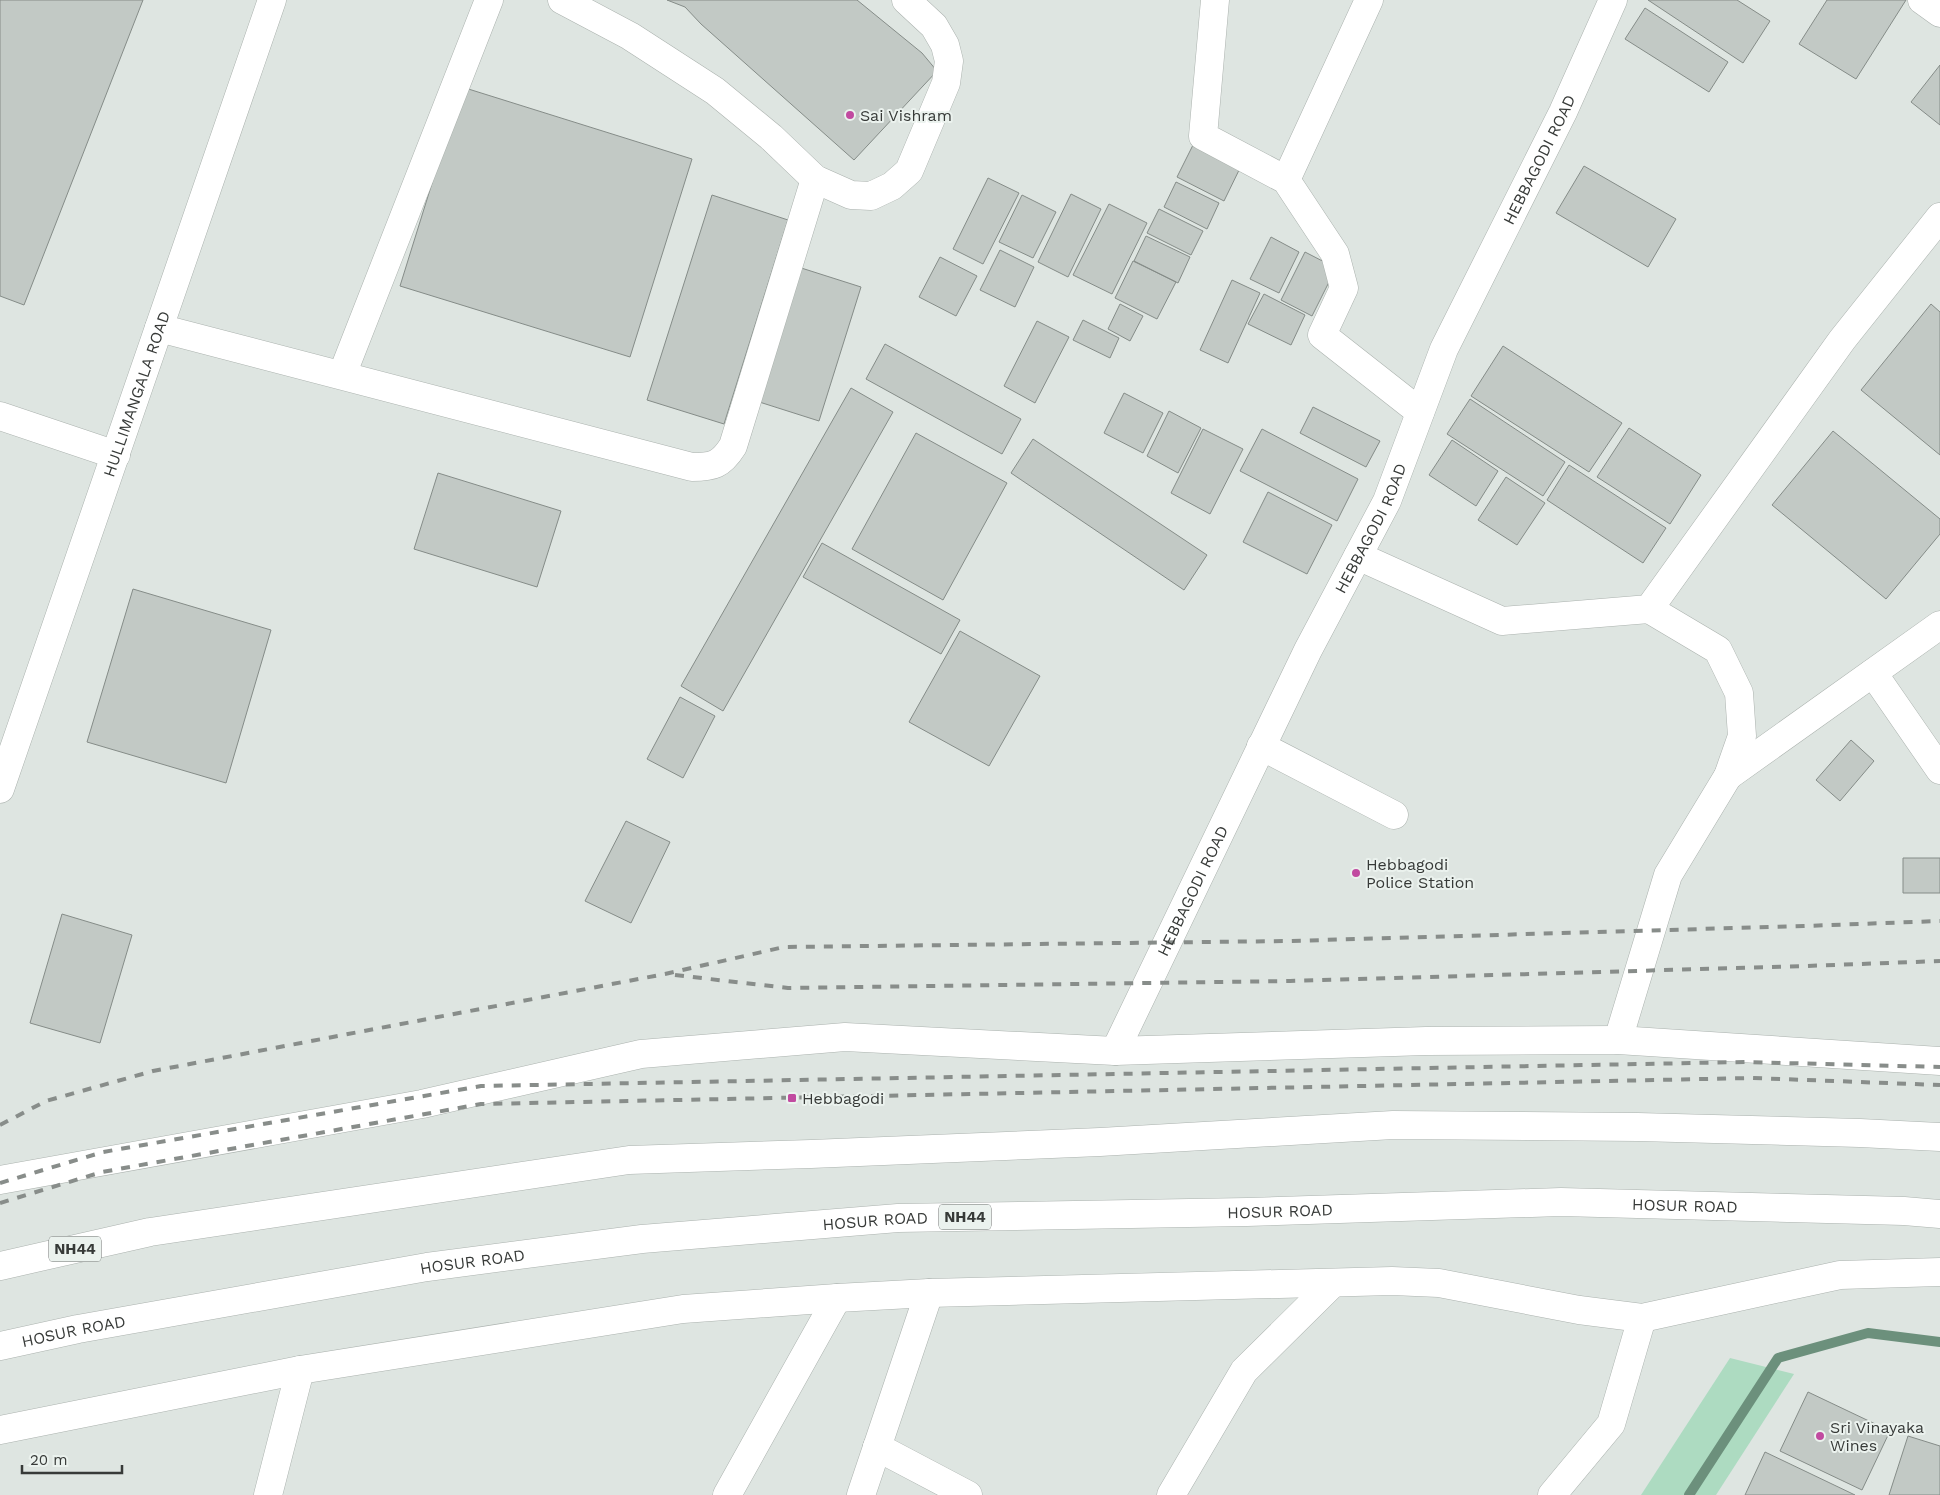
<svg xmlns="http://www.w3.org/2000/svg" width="1940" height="1495" font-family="'Work Sans',sans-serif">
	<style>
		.green { fill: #addbc1 }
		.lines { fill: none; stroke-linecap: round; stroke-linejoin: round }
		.stream { stroke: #6c907c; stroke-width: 10 }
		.building { fill: #c2c9c5; stroke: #858c88 }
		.minor-casing { stroke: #abb2ae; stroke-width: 29 }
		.highway-casing { stroke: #abb2ae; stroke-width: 29 }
		.minor { stroke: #fff; stroke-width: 28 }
		.highway { stroke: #fff; stroke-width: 28 }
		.rail { stroke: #888d8a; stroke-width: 4; stroke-dasharray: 9 9; stroke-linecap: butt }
		.poi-dot { fill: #c14aa0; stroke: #ebf2ee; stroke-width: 2 }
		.labels { text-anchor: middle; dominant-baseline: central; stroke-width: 4; stroke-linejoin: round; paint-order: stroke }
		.shield { fill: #ebf2ee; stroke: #6d716f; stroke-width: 1 }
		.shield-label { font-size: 15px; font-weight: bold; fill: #373a38 }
		.poi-label { font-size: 16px; fill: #373a38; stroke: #ebf2ee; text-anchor: start }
		.street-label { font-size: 16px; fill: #373a38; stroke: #ebf2ee }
	</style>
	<rect width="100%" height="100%" fill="#dee5e1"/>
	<!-- green -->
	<path class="green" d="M1730 1358 1794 1374 1716 1495H1641Z"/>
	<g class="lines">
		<!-- stream -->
		<path class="stream" d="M1689 1495 1778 1358 1868 1333 1940 1342"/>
	</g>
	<!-- building -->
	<path class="building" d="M0 0H143L24 305 0 296Z
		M667 0H857L922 53 937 71 854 160 701 24 685 7Z
		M1648 0H1737L1770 21 1743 63Z
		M1827 0H1906L1856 79 1799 44Z
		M1645 8 1728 62 1709 92 1625 39Z
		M1940 65V125L1911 102Z
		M462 87 692 159 630 357 400 286Z
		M1195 141 1242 164 1224 201 1177 177Z
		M1584 166 1676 219 1648 267 1556 213Z
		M988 178 1019 193 983 264 953 249Z
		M1176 182 1219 203 1207 229 1164 207Z
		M1071 194 1101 209 1068 277 1038 262Z
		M712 195 788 220 724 424 647 400Z
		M1022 195 1056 212 1033 258 999 242Z
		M1109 204 1147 223 1112 294 1073 275Z
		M1159 209 1203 231 1191 255 1147 233Z
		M1146 236 1190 257 1178 283 1134 261Z
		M1271 237 1299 252 1279 293 1250 279Z
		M1000 250 1034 267 1015 307 980 290Z
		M1305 252 1336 268 1312 316 1281 300Z
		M940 257 977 276 956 316 919 297Z
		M1133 261 1176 282 1157 319 1115 298Z
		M795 266 861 287 819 421 753 400Z
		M1232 280 1260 293 1228 363 1200 350Z
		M1264 294 1305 315 1291 345 1248 324Z
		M1120 304 1143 316 1130 341 1108 329Z
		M1931 304 1940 312V455L1861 390Z
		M1083 320 1119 338 1110 358 1073 340Z
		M1037 321 1069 337 1035 403 1004 386Z
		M885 344 1021 419 1002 454 866 379Z
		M1503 346 1622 423 1589 472 1471 396Z
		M851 388 893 412 723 711 681 686Z
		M1124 393 1163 413 1143 453 1104 433Z
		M1470 399 1565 462 1543 496 1447 434Z
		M1313 407 1380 441 1366 467 1300 433Z
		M1169 411 1201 428 1178 473 1147 456Z
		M1629 428 1701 475 1670 524 1597 477Z
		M1203 429 1243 449 1210 514 1171 493Z
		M1262 429 1358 479 1337 521 1240 471Z
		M1833 431 1940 519V534L1886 599 1772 505Z
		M916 433 1007 483 943 600 852 549Z
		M1033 439 1207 555 1184 590 1011 473Z
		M1452 440 1498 471 1476 506 1429 475Z
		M1569 465 1666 528 1643 563 1547 500Z
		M438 473 561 511 537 587 414 549Z
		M1506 477 1545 503 1517 545 1478 520Z
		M1268 492 1332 525 1307 574 1243 542Z
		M822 543 960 620 941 654 803 577Z
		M133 589 271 630 226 783 87 742Z
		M960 631 1040 676 989 766 909 722Z
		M680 697 715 716 683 778 647 759Z
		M1851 740 1874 761 1840 801 1816 780Z
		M626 821 670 842 631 923 585 901Z
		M1903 858H1940V893H1903Z
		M62 914 132 935 100 1043 30 1023Z
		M1808 1392 1890 1431 1862 1490 1780 1451Z
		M1908 1436 1940 1446V1495H1889Z
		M1765 1452 1855 1495H1745Z"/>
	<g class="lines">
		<!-- minor casing -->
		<g class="minor-casing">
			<g id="minor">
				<path d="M562 0 630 36 715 91 771 137 815 179 851 195 871 196 892 186 909 171 946 83 949 61 945 45 934 26 906 0"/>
				<path d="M1215 0 1203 136 1286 180 1335 254 1344 288 1322 335 1420 412"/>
				<path d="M1922 0 1940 13"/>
				<path d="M1286 180 1369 0"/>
				<path d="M159 328 692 467C713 467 721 465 733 446L815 179"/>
				<path d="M342 375 489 0"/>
				<path d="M0 416 116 455"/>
				<path d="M1358 556 1502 621 1649 609 1842 340 1940 217"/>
				<path d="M1873 673 1940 770"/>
				<path d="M1261 746 1394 815"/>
				<path d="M1728 776 1940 625"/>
				<path id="s1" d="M0 789 272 0"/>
				<path d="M1618 1040 1668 875 1728 776 1742 736 1739 693 1718 650 1649 609"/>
				<path id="s2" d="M1115 1051 1308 650 1387 501 1444 349 1563 112 1613 0"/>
				<path d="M0 1180 422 1104 641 1054 845 1037 1115 1051 1426 1041 1618 1040 1940 1061"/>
				<path d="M0 1430 300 1370 683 1309 837 1298 929 1293 1392 1281 1439 1283 1579 1310 1642 1318 1840 1275 1940 1272"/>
				<path d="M877 1447 968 1495"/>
				<path d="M268 1495 300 1370"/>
				<path d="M727 1495 837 1298"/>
				<path d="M861 1495 929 1293"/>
				<path d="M1171 1495 1244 1371 1333 1283"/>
				<path d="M1552 1495 1611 1424 1642 1318"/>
			</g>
		</g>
		<!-- highway casing -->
		<g class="highway-casing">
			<g id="highway">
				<path d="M0 1266 150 1232 629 1160 811 1154 1100 1142 1393 1125 1638 1127 1860 1133 1940 1137"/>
				<path id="s3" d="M0 1346 78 1329 427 1267 642 1239 898 1218 1247 1212 1561 1202 1904 1211 1940 1214"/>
			</g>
		</g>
		<!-- minor -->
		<use href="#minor" class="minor"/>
		<!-- highway -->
		<use href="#highway" class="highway"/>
		<!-- rail -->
		<path class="rail" d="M675 975 788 988 1290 981 1805 966 1940 961
			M0 1125 46 1101 153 1071 665 974 784 947 1289 941 1804 926 1940 921
			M0 1183 103 1152 481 1086 1745 1062 1940 1067
			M0 1203 102 1172 481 1104 1753 1078 1940 1085"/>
	</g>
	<!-- markers -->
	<g class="poi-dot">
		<circle cx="850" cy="115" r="5"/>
		<circle cx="1356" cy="873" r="5"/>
		<rect x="787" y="1093" width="10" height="10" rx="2.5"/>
		<circle cx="1820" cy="1436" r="5"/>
	</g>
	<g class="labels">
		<!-- shield labels -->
		<g class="shield">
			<rect x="939" y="1204.5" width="52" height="25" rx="4"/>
			<rect x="49" y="1236.5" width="52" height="25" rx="4"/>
		</g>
		<g class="shield-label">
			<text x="965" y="1217">NH44</text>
			<text x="75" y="1249">NH44</text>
		</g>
		<!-- poi labels -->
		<g class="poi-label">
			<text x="860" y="115">Sai Vishram</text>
			<text x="1366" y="864">Hebbagodi<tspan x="1366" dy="18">Police Station</tspan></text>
			<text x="802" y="1098">Hebbagodi</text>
			<text x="1830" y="1427">Sri Vinayaka<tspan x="1830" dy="18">Wines</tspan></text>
		</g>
		<!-- street labels -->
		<g class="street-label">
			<text stroke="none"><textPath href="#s2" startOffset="988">HEBBAGODI ROAD</textPath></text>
			<text stroke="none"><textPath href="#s1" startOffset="418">HULLIMANGALA ROAD</textPath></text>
			<text stroke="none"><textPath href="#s2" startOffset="582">HEBBAGODI ROAD</textPath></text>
			<text stroke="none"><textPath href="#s2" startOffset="178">HEBBAGODI ROAD</textPath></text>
			<text stroke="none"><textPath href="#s3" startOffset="1695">HOSUR ROAD</textPath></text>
			<text stroke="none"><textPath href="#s3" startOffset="1290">HOSUR ROAD</textPath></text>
			<text stroke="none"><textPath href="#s3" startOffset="885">HOSUR ROAD</textPath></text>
			<text stroke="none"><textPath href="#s3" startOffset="480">HOSUR ROAD</textPath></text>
			<text stroke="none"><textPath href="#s3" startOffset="75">HOSUR ROAD</textPath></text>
		</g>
	</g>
	<!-- scale -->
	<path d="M22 1465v8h100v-8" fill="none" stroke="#373a38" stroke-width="2.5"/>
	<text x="30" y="1465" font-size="15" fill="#373a38" stroke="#ebf2ee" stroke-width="4" paint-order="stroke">20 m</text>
</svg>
